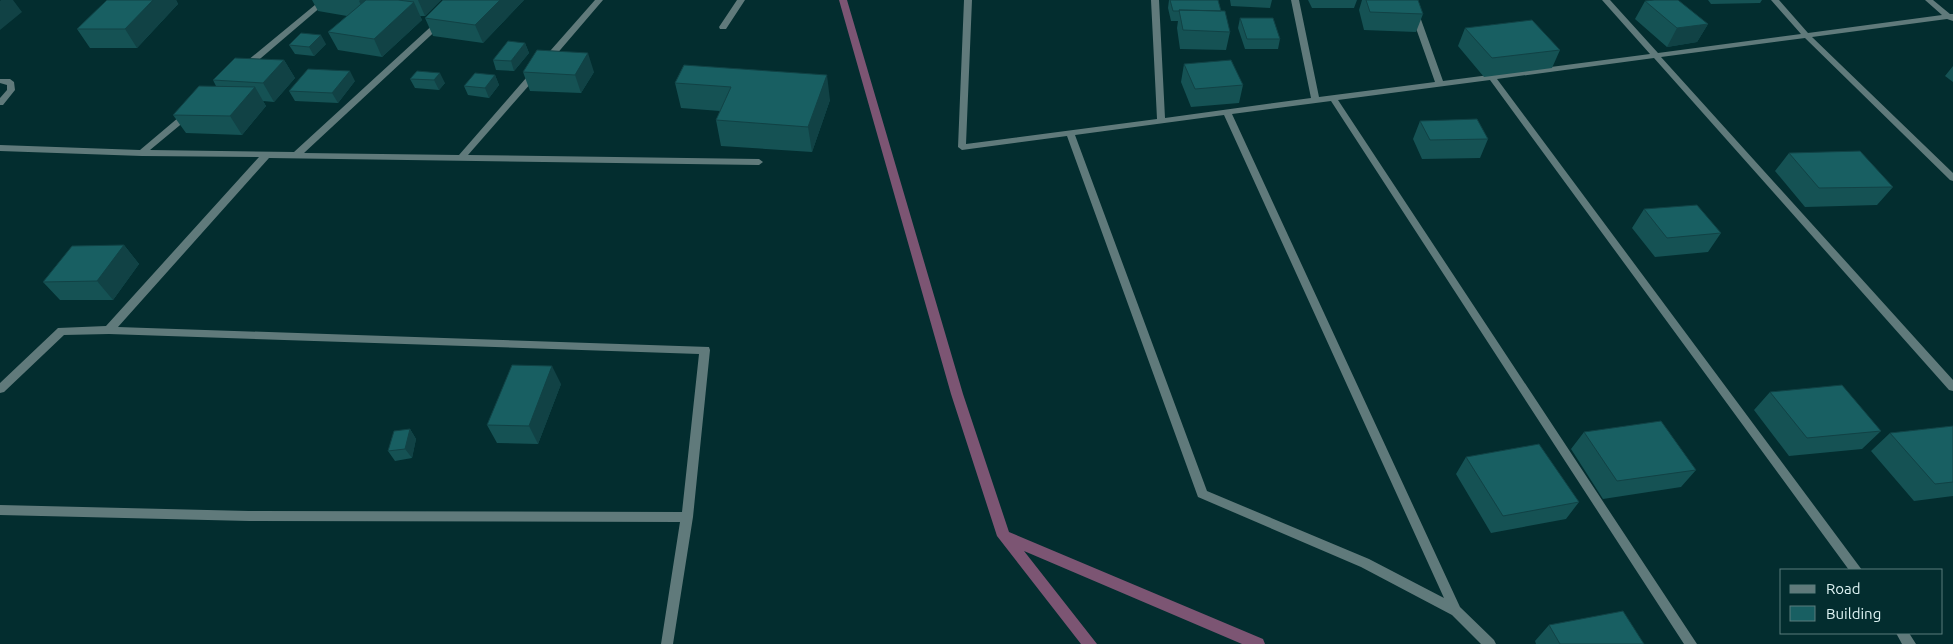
<svg xmlns="http://www.w3.org/2000/svg" width="1953" height="644" font-family="Ubuntu,sans-serif">
	<style>
		.lines { fill: none; stroke-linecap: round; stroke-linejoin: round }
		.stream { fill: #7c5573; fill-rule: evenodd }
		.street { fill: #607a7b; fill-rule: evenodd }
		.wall { fill: #155254 }
		.shaded-wall { fill: #114245 }
		.building { fill: #185f62; stroke: #114245 }
	</style>
	<rect width="100%" height="100%" fill="#032d2f"/>
	<g class="lines">
		<!-- stream -->
		<path class="stream" d="M839 0H847L963 394 1009 532 1263 639 1265 644H1242L1024 551 1097 644H1081L997 536 951 394Z"/>
		<!-- street -->
		<path class="street" d="M321 0H329L248 69H242V65Z
			M595 0H603L549 63H543V59Z
			M737 0H745L726 29H720L719 27Z
			M964 0H972L966 144 1157 119 1151 0H1159L1165 118 1311 98 1291 0H1299L1319 97 1435 82 1406 0H1414L1443 81 1650 54 1602 0H1610L1658 53 1801 34 1771 0H1779L1808 33 1942 15 1925 0H1933L1950 14H1953V21L1947 19 1812 37 1953 173V181L1950 180 1805 38 1661 57 1953 380V391L1949 390 1654 58 1497 79 1862 570H1849L1490 80 1338 100 1697 644H1684L1331 101 1232 114 1460 607 1494 640 1496 644H1481L1452 615 1361 567 1198 497 1067 136 962 150 958 147ZM1224 115 1444 598 1369 559 1207 491 1075 135Z
			M437 21H443L444 23 304 153 459 155 533 70H536L540 72 539 74 468 155 759 159 763 162 759 165 269 158 118 327 709 347 710 350 693 517 673 644H661L680 522 249 521 0 515V505L249 511 682 512 699 354 109 334 64 335 4 392 0 393V383L58 328 106 326 259 157 142 156 0 151V145L140 150 185 112H191V116L150 150 294 152Z
			M0 79H10L14 82 15 90 3 105H0V98L7 90V85L0 83Z
			M1896 633H1909L1916 644H1902Z"/>
	</g>
	<!-- wall -->
	<path class="wall" d="M107 0H176L178 4 137 48H90L77 29Z
		M312 0H441L425 16H420L422 20 382 57 338 50 328 32 347 16 318 11Z
		M443 0H524L483 43 433 36 425 18Z
		M1169 0H1218L1221 11 1230 32 1226 50 1180 49 1177 28 1178 21H1171L1168 8Z
		M1230 0H1272L1270 8 1231 6Z
		M1308 0H1357L1354 8H1312Z
		M1362 0H1418L1423 14 1416 32 1364 30 1359 10Z
		M1708 0H1762L1760 3 1711 4Z
		M1645 1 1708 24 1697 42 1667 47 1635 19Z
		M1240 18 1280 39 1278 49H1245L1238 28Z
		M1465 28 1560 50 1552 68 1484 77 1458 46Z
		M525 43 529 53 514 71 496 70 493 60Z
		M326 44 314 56 295 54 289 45Z
		M284 60 295 78 274 102 263 101 266 106 242 135 186 133 173 115 216 86 213 80Z
		M1184 64 1243 85 1239 103 1191 107 1181 82Z
		M684 65 830 100 812 152 721 146 716 120 720 111 681 108 675 83Z
		M1953 66V82L1945 76Z
		M417 71 445 83 439 90 415 88 410 79Z
		M523 72H594L581 93 530 91Z
		M495 75 499 85 489 98 468 95 464 86Z
		M355 81 338 103 295 101 289 91Z
		M1420 121 1488 139 1480 158 1422 159 1413 139Z
		M1789 153 1893 187 1877 205 1805 207 1775 171Z
		M1644 209 1721 233 1708 252 1655 257 1632 228Z
		M124 245 139 264 113 300H60L43 282Z
		M561 384 538 444 497 443 487 425Z
		M1770 392 1881 431 1862 449 1789 456 1754 410Z
		M1953 426V496L1914 501 1871 451 1890 433Z
		M410 429 416 439 412 458 395 461 388 451Z
		M1584 432 1696 470 1681 487 1603 499 1571 449Z
		M1466 457 1579 502 1566 519 1491 533 1456 474Z
		M1549 625 1644 644H1536L1535 641Z"/>
	<!-- shaded-wall -->
	<path class="shaded-wall" d="M1 0H13L22 12 0 30V1Z
		M153 0H176L178 4 137 48 125 29Z
		M360 0H379L368 19 359 1Z
		M418 0H441L425 16Z
		M500 0H524L483 43 475 25Z
		M414 2 422 20 382 57 374 39Z
		M1708 24 1697 42 1667 47 1677 28Z
		M321 35 326 44 314 56 309 47Z
		M525 43 529 53 514 71 511 61Z
		M588 53 594 72 581 93 575 75Z
		M284 60 295 78 274 102 263 83Z
		M350 71 355 81 338 103 332 93Z
		M440 73 445 83 439 90 434 80Z
		M495 75 499 85 489 98 485 88Z
		M827 75 830 100 812 152 808 127Z
		M255 87 266 106 242 135 230 116Z
		M124 245 139 264 113 300 97 281Z
		M552 366 561 384 538 444 529 426Z
		M410 429 416 439 412 458 405 449Z"/>
	<!-- building -->
	<path class="building" d="M107 0H153L125 29H77Z
		M366 0H398L414 2 374 39 328 32Z
		M443 0H500L475 25 425 18Z
		M1170 0H1218L1221 11 1179 10 1180 11H1173Z
		M1366 0H1418L1423 14 1370 12Z
		M1654 0H1678L1708 24 1677 28 1645 1Z
		M1179 10 1225 11 1230 32 1183 30Z
		M1240 18H1273L1280 39H1247Z
		M1532 20 1560 50 1492 58 1465 28Z
		M301 33 321 35 309 47 289 45Z
		M508 41 525 43 511 61 493 60Z
		M537 50 588 53 575 75 523 72Z
		M235 58 284 60 263 83 213 80Z
		M1231 60 1243 85 1195 89 1184 64Z
		M684 65 827 75 808 127 716 120 731 87 675 83Z
		M308 69 350 71 332 93 289 91Z
		M417 71 440 73 434 80 410 79Z
		M475 73 495 75 485 88 464 86Z
		M199 86 255 87 230 116 173 115Z
		M1477 119 1488 139 1430 140 1420 121Z
		M1860 151 1893 187 1819 188 1789 153Z
		M1697 205 1721 233 1667 238 1644 209Z
		M124 245 97 281 43 282 72 246Z
		M512 365 552 366 529 426 487 425Z
		M1842 385 1881 431 1807 438 1770 392Z
		M1661 421 1696 470 1617 481 1584 432Z
		M1953 426V482L1935 484 1890 433Z
		M410 429 405 449 388 451 394 431Z
		M1539 444 1579 502 1503 516 1466 457Z
		M1623 611 1644 644H1560L1549 625Z"/>
	<!-- legend -->
	<rect x="1780" y="569" width="162" height="65" fill="#032d2f" stroke="#5b7c7d"/>
	<rect x="1790" y="585" width="25" height="8" fill="#607a7b" stroke="#5b7c7d"/>
	<text x="1826" y="594" font-size="15" fill="#def3f3">Road</text>
	<rect x="1790" y="606" width="25" height="15" fill="#185f62" stroke="#5b7c7d"/>
	<text x="1826" y="619" font-size="15" fill="#def3f3">Building</text>
</svg>
